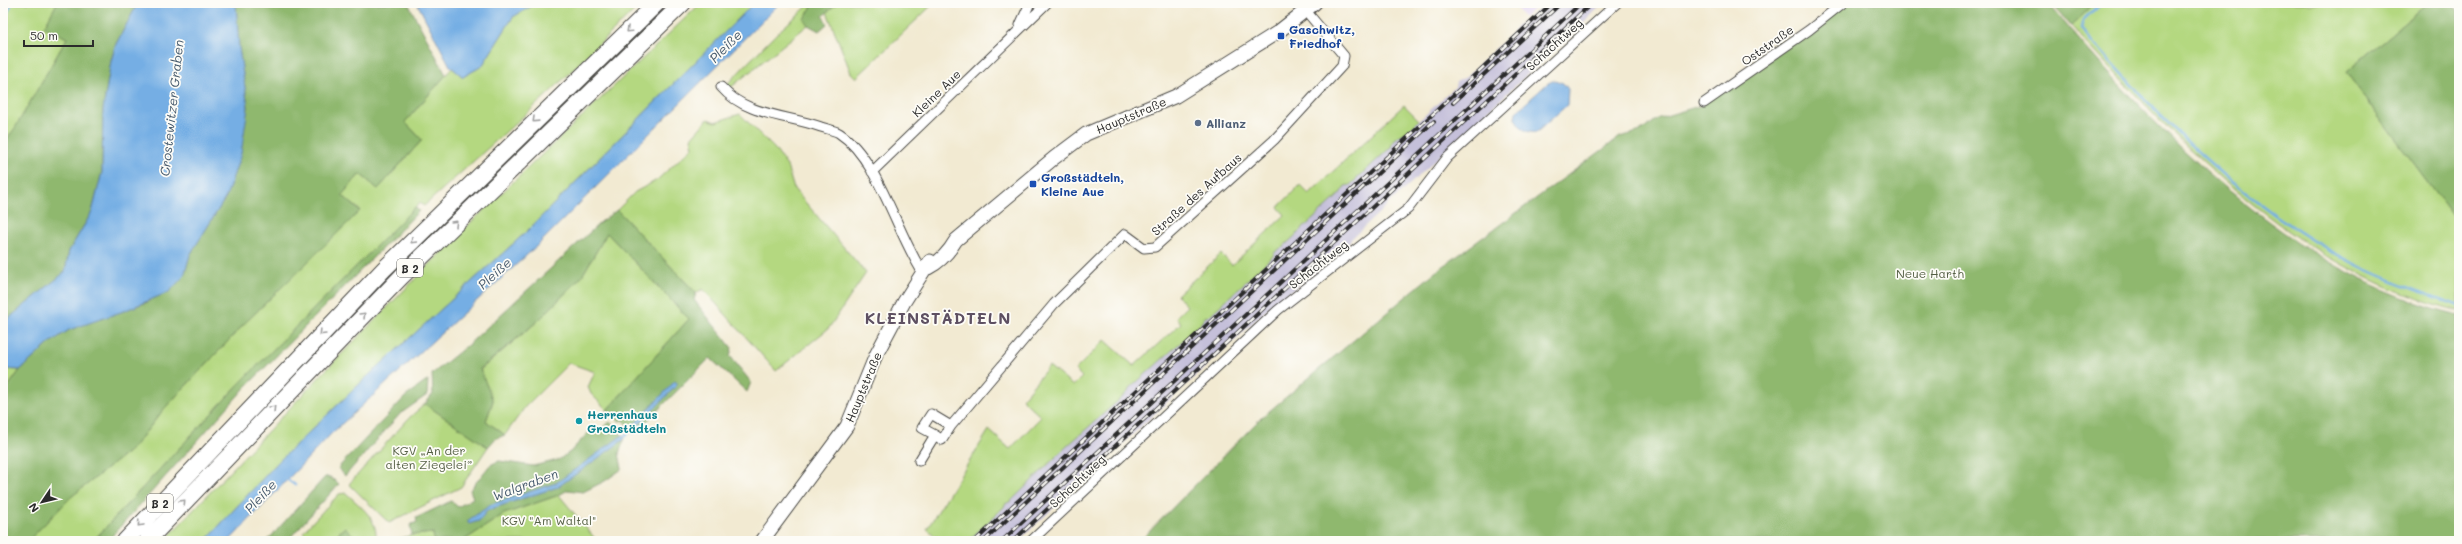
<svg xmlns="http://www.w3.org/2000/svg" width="2462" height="544" font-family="Mali,sans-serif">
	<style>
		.built { fill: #e2d4f3 }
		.industrial { fill: #c5c0da }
		.green { fill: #b4d880; stroke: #708256 }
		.forest { fill: #8fb86e; stroke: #5d724c }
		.water { fill: #74aee4; stroke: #506c88 }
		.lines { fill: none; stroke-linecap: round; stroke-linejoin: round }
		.stream { stroke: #74aee4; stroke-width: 2.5 }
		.minor-casing { stroke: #494844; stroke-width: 11 }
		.secondary-casing { stroke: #494844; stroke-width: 15 }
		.trunk-casing { stroke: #494844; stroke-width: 18 }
		.minor { stroke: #fff; stroke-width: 9 }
		.secondary { stroke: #fff; stroke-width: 13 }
		.trunk { stroke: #fff; stroke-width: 16 }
		.rail-casing { stroke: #2b2b2b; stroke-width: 4 }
		.rail { stroke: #fdfcf7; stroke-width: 2.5; stroke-dasharray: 8; stroke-linecap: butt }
		.oneway { stroke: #a0a0a0 }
		.transit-dot { fill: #1a4fb4; stroke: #fdfcf7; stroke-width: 1.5 }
		.service-dot { fill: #5c6f8a; stroke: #fdfcf7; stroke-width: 1.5 }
		.culture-dot { fill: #0f9aa8; stroke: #fdfcf7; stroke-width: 1.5 }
		.labels { text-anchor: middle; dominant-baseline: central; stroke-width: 3.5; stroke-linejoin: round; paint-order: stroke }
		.shield { fill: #fdfcf7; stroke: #6a6a68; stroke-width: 1 }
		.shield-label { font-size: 11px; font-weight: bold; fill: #2b2b2b }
		.transit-label { font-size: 12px; font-weight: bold; fill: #164399; stroke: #fdfcf7; text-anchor: start }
		.street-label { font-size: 12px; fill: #2b2b2b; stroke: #fdfcf7 }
		.service-label { font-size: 12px; font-weight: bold; fill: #4e5e75; stroke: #fdfcf7; text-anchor: start }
		.park-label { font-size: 12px; fill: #545f44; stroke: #fdfcf7 }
		.culture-label { font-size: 12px; font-weight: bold; fill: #0d838f; stroke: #fdfcf7; text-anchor: start }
		.water-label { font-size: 13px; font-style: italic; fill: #45596c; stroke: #fdfcf7 }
		.district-label { font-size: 16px; font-weight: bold; letter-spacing: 1px; fill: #5e5062; stroke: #fdfcf7 }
	</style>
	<rect width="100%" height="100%" fill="#fdfcf7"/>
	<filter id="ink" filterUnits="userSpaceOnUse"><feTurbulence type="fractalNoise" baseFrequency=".025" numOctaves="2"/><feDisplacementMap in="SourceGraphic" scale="8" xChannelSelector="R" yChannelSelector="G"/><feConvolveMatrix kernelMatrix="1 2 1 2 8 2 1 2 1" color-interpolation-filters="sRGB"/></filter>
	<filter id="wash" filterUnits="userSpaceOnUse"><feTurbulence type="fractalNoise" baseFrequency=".012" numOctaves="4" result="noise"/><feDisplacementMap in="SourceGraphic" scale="16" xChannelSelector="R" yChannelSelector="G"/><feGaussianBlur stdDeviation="0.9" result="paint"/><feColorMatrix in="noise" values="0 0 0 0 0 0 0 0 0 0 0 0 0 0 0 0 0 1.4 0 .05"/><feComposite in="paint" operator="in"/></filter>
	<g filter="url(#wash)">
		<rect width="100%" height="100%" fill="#f2ead2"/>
		<!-- built -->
		<path class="built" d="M1513 3H1540L1524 18Z"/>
		<!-- industrial -->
		<path class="industrial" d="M1546 3H1604L1351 239 1344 250 1331 262 1273 304 1018 541H968L1004 507 1005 504 1011 501 1066 447 1128 392 1129 389 1198 326 1205 317 1209 316 1273 257 1275 252 1284 246 1339 195 1345 186 1350 185 1402 132H1407L1455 87 1456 82 1466 77 1512 33 1519 24 1523 23Z"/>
		<!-- green -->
		<path class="green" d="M12 3H57L45 27 67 38 15 129 3 144V22Z
			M537 3H642L548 94 424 206 420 203 239 384 93 541H28L71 497 133 448 164 409 246 322 360 210 341 195 360 174 378 189 422 140 405 122 452 68 463 77 482 66 513 17Z
			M701 3H754L525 233 369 375 280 460 205 541H164L325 371 465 228Z
			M811 3H814L804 19 808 25 730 88 727 84 731 80 776 34Z
			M837 3H928L931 6 856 78 851 73 827 12Z
			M2095 3H2428L2346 72 2459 224V311C2293 269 2183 146 2071 26Z
			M1404 105 1419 120C1416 123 1411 130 1407 132 1400 135 1393 138 1391 147L1350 185 1345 186 1339 195 1284 246 1275 252 1273 256 1209 316 1205 317 1199 326 1129 389 1128 392 1066 447 1011 501 1005 504 1004 507 968 541H941L927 529 989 430 1010 449 1041 417 1022 399 1049 366 1073 386 1082 377 1075 370 1105 340 1134 366 1181 323 1176 317 1187 306 1177 295 1221 254 1232 265 1285 215 1278 207 1300 185 1309 194Z
			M740 114 774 148 787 166 794 189 866 273 829 328 776 371 703 289 696 293 617 210 635 192 657 180 693 147 691 138 708 119 715 122Z
			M607 233 689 319 607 410 591 394 588 387 595 372 569 363 525 407 505 435 486 421 493 401 480 370 539 320 582 276Z
			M3 369 20 370 3 394Z
			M425 404 488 447 461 487 389 523 349 484 410 417Z
			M346 493C362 508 378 518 376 541H359L345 527 330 541H312L303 532 339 494Z
			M559 495 597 541H463L504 514Z
			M433 533 434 541H390L412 535Z"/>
		<!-- forest -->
		<path class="forest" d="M57 3H138L116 44 111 61 103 110 102 172 92 212 69 251 65 272 3 323V144L15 128 67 38 44 27Z
			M236 3H408L446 75 405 122 422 140 378 189 360 174 342 195 360 211 246 322 164 409 133 448 71 497 28 541H3V394L20 370 51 342 69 330 89 322 148 302 184 276 190 255 226 197 248 107 239 48Z
			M814 3H837L823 16 827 24 819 31 808 25 804 19Z
			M1843 3H2048C2154 130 2293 276 2459 315V541H1140L1261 418 1434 273 1620 137 1641 131 1659 118 1699 106 1809 30Z
			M2051 3H2095L2071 26Z
			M2428 3H2453L2459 11V224L2346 72Z
			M415 207 419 211 244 389 113 535 107 541H93L239 384Z
			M617 210 696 293 694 300 732 348 730 356 751 382 747 392 710 358 634 434 623 420 619 421 607 410 689 319 607 233 582 276 539 320 480 369 493 401 486 421 505 435 495 439 488 447 425 404 433 394 432 374 469 344 602 221Z
			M428 380 427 395 400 414 345 476 338 468 405 397Z
			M610 422 625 438 619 453 622 469 605 481 583 492 568 490 559 495 504 514 463 541H434L433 533 412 535 410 525 417 522 416 518 451 501 458 507 473 498 470 490 490 465 499 461 533 466 558 460 570 452 593 428 600 430Z
			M325 477H330L339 484 287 541H267Z
			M345 527 359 541H330Z"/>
		<!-- water -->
		<path class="water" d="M138 3H236L239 48 248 107 241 154 226 197 190 255 184 276 169 292 124 311 69 330 51 342 20 370 3 369V323L65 272 69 251 92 212 102 172 103 110 111 61 116 44Z
			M417 3H537L513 17 482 66 463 77 450 66Z
			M754 3H780L539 244 332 433 229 541H205L280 460 369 375 525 233Z
			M1555 80 1563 83 1568 89 1567 105 1537 132C1527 134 1520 128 1515 118L1516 112 1548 83Z
			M675 381 678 384 632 432 630 429Z
			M623 435 625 438 622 441 558 487 494 508 487 511 479 521 469 524 467 521 492 504 556 483Z"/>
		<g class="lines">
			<!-- stream -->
			<path class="stream" d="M2101 3 2083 20 2081 28C2161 121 2244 207 2355 264 2388 281 2424 293 2459 306
				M3 22 12 3
				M623 438 632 429
				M285 478 295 485"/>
		</g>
	</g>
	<g filter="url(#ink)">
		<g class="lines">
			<!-- minor casing -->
			<g class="minor-casing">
				<path id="minor" d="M1020 25 1030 3
					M721 87C746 116 788 115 821 127 827 129 834 130 839 133 878 158 897 234 923 273
					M1704 103 1809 30 1843 3
					M872 172 1047 3
					M935 435 922 428 931 414 951 426
					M919 461 935 435 942 440 951 426 1054 304 1125 234 1144 248 1155 247 1274 140 1342 66 1344 56 1306 11
					M1031 541 1278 310 1408 209 1447 158 1617 3"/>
			</g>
			<!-- secondary casing -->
			<g class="secondary-casing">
				<path id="secondary" d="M928 268C940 262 949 252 956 240L1054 158 1086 134 1176 96 1278 32 1315 3
					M762 541 847 426 876 355 904 302 930 261"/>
			</g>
			<!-- trunk casing -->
			<g class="trunk-casing">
				<path id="trunk" d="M125 541 384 269 657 3
					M147 541 401 277 683 3"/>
			</g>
			<!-- minor -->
			<use href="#minor" class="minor"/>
			<!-- secondary -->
			<use href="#secondary" class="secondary"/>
			<!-- trunk -->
			<use href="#trunk" class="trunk"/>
			<!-- rail casing -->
			<g class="rail-casing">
				<path id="rail" d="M1453 103 1561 3
					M975 541 1552 3
					M984 541 1434 121
					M1002 541 1581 3
					M1013 541 1592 3"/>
			</g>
			<!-- rail -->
			<use href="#rail" class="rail"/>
		</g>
		<!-- one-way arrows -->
		<defs><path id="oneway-chevron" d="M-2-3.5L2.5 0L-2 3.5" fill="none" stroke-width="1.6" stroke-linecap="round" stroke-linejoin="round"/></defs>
		<g class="oneway">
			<use href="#oneway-chevron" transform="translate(629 30) rotate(137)"/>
			<use href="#oneway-chevron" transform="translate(535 120) rotate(136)"/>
			<use href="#oneway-chevron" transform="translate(455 223) rotate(-45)"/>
			<use href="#oneway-chevron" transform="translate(413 241) rotate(135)"/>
			<use href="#oneway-chevron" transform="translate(363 315) rotate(-45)"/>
			<use href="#oneway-chevron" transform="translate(322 333) rotate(134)"/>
			<use href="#oneway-chevron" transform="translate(273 408) rotate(-46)"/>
			<use href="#oneway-chevron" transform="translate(183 502) rotate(-47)"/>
			<use href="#oneway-chevron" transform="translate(140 524) rotate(133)"/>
		</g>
	</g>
	<!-- markers -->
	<g class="transit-dot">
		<rect x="1277" y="32" width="8" height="8" rx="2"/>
		<rect x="1029" y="180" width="8" height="8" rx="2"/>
	</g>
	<circle class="service-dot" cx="1198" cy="123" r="4"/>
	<circle class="culture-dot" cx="579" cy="421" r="4"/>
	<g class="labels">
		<!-- shield labels -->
		<g class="shield">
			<rect x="397" y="259" width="26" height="18" rx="3"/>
			<rect x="147" y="494" width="26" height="18" rx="3"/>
		</g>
		<g class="shield-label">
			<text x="410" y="268">B 2</text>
			<text x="160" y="503">B 2</text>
		</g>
		<!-- transit labels -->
		<g class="transit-label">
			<text x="1289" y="29">Gaschwitz,<tspan x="1289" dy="14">Friedhof</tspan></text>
			<text x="1041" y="177">Großstädteln,<tspan x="1041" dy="14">Kleine Aue</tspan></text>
		</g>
		<!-- street labels -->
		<g class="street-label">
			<text transform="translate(1554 44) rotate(-42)">Schachtweg</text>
			<text transform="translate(1767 45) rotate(-35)">Oststraße</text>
			<text transform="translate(936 93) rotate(-44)">Kleine Aue</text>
			<text transform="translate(1131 115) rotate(-23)">Hauptstraße</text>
			<text transform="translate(1196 194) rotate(-42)">Straße des Aufbaus</text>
			<text transform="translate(1318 264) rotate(-38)">Schachtweg</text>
			<text transform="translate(863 387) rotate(-67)">Hauptstraße</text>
			<text transform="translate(1077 481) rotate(-43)">Schachtweg</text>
		</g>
		<!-- service labels -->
		<g class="service-label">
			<text x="1206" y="123">Allianz</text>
		</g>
		<!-- park labels -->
		<g class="park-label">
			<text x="1930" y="273">Neue Harth</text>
			<text x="429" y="450">KGV „An der<tspan x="429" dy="14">alten Ziegelei“</tspan></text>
			<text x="549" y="520">KGV "Am Waltal"</text>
		</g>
		<!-- culture labels -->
		<g class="culture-label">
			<text x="587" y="414">Herrenhaus<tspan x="587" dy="14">Großstädteln</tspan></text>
		</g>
		<!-- water labels -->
		<g class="water-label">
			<text transform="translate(725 46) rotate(-45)">Pleiße</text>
			<text transform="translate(171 108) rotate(-84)">Crostewitzer Graben</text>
			<text transform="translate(494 273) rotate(-42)">Pleiße</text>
			<text transform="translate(525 484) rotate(-20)">Walgraben</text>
			<text transform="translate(260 496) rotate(-47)">Pleiße</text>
		</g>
		<!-- district labels -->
		<g class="district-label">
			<text x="938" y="317">KLEINSTÄDTELN</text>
		</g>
	</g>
	<!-- margin -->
	<rect width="2462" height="544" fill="none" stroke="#fdfcf7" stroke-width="16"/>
	<!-- north arrow -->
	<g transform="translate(42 502) rotate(235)" stroke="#fdfcf7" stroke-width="3" paint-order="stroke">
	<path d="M0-3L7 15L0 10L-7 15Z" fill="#2b2b2b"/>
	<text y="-6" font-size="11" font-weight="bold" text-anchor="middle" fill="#2b2b2b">N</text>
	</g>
	<!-- scale -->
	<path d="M24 40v6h69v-6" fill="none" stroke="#2b2b2b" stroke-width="2"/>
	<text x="30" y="40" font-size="12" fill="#2b2b2b" stroke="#fdfcf7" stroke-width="3" paint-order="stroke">50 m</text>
</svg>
